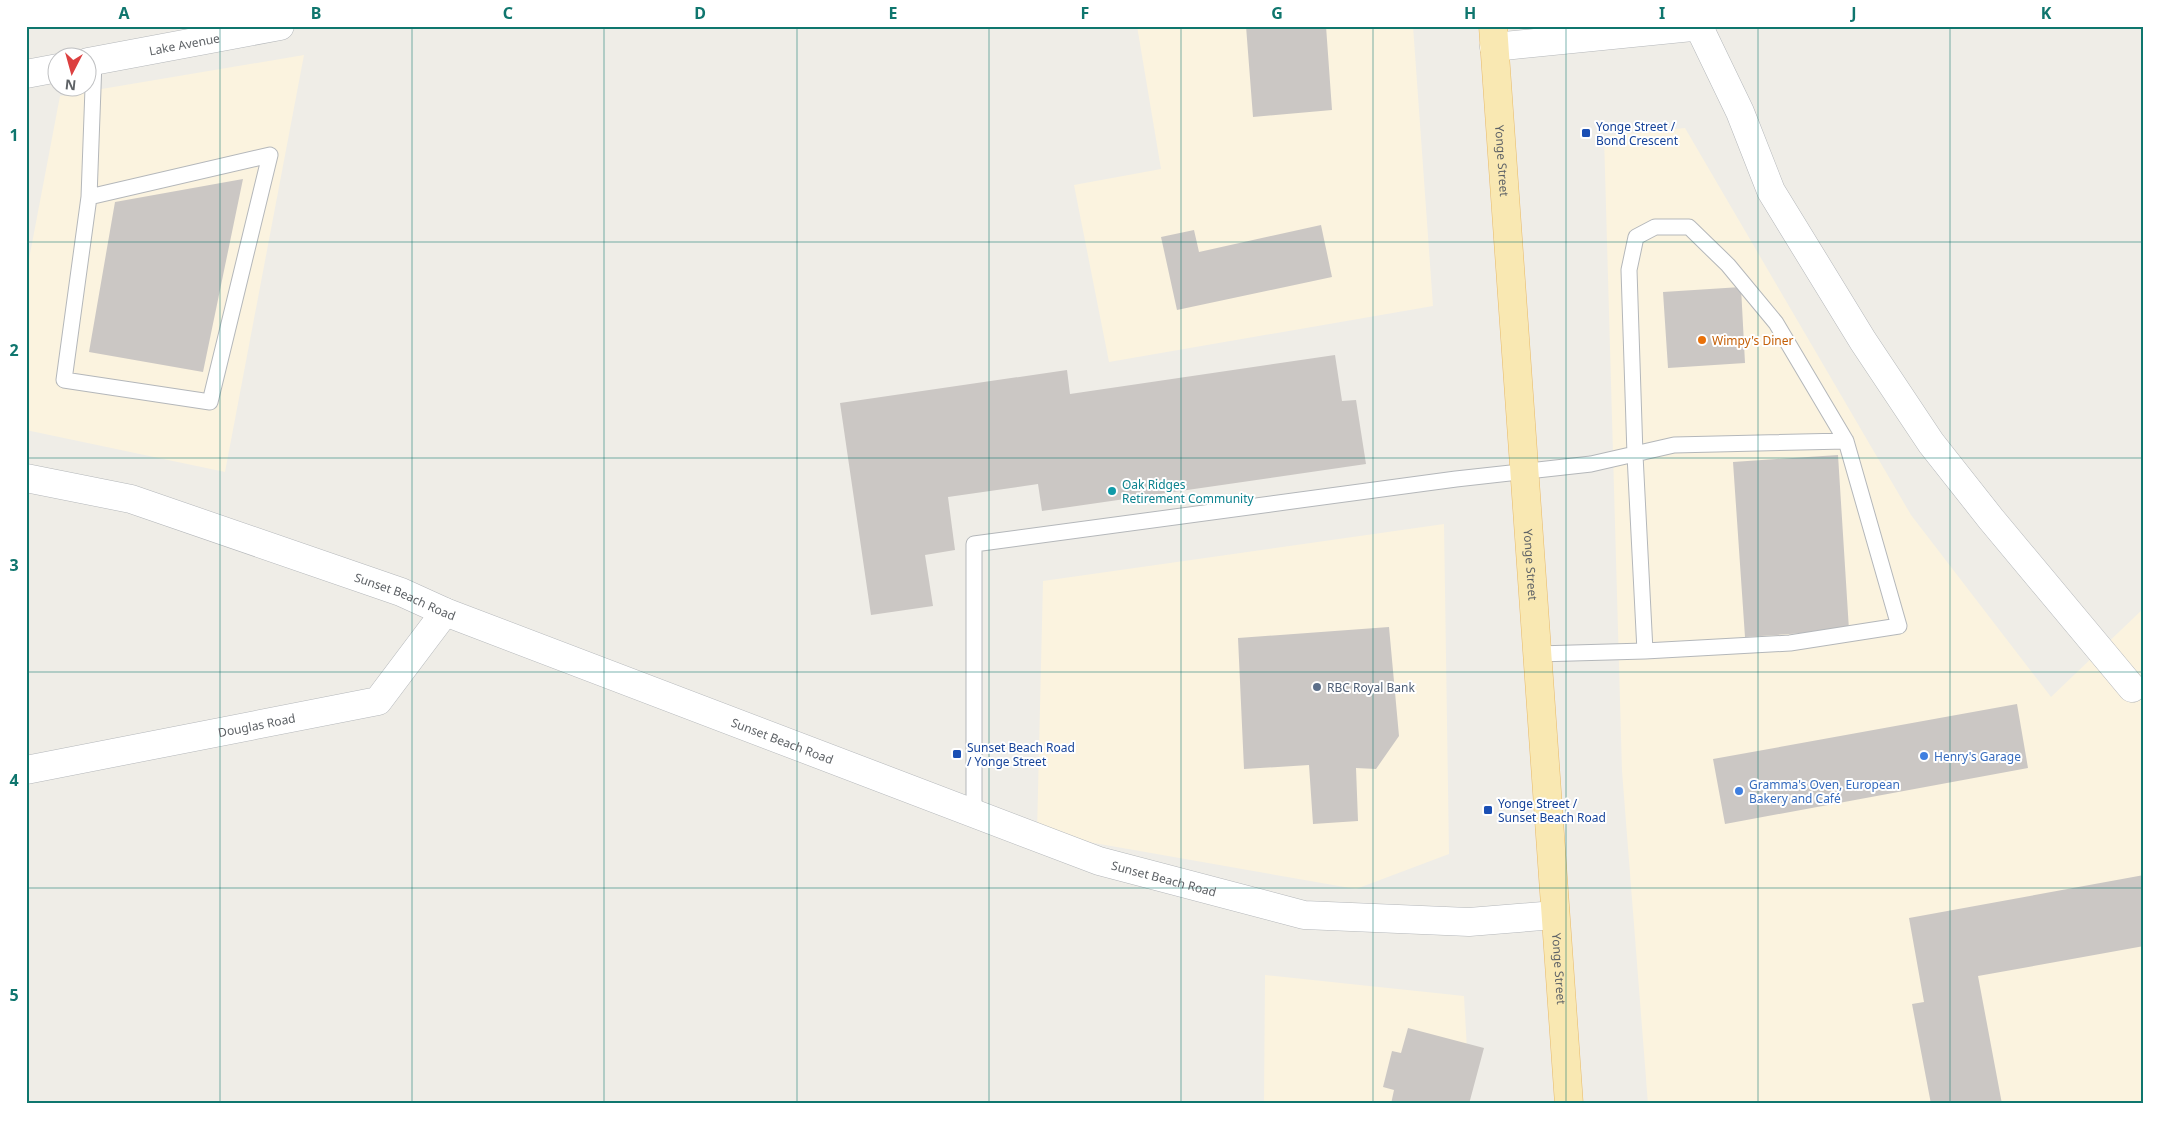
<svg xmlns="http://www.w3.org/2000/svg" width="2170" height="1130" font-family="'Noto Sans',sans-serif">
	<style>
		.commercial { fill: #fbf3df }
		.building { fill: #cbc7c4 }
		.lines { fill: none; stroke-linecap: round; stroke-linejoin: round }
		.lane-casing { stroke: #b4b7ba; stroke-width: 17 }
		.street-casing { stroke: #b4b7ba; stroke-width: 29 }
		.primary-casing { stroke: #e7b968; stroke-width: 29 }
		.lane { stroke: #fff; stroke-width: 15 }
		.street { stroke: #fff; stroke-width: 28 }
		.primary { stroke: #f9e8b2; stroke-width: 28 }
		.grid { fill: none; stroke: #0f766e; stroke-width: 1; stroke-opacity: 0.55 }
		.transit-dot { fill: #1a4fb4; stroke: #fff; stroke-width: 2 }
		.food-dot { fill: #e8710a; stroke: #fff; stroke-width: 2 }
		.culture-dot { fill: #0f9aa8; stroke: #fff; stroke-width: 2 }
		.service-dot { fill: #5c6f8a; stroke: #fff; stroke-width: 2 }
		.shop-dot { fill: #3f7fe0; stroke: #fff; stroke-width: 2 }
		.labels { text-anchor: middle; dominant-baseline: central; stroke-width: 4; stroke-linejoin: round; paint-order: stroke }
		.street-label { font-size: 12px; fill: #5e6266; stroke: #fff }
		.transit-label { font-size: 12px; fill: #164399; stroke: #fff; text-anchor: start }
		.food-label { font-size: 12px; fill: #c56008; stroke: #fff; text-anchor: start }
		.culture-label { font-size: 12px; fill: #0d838f; stroke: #fff; text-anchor: start }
		.service-label { font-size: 12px; fill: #4e5e75; stroke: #fff; text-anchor: start }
		.shop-label { font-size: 12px; fill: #366cbe; stroke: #fff; text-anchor: start }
		.neatline { fill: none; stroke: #0f766e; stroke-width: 2 }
		.grid-label { font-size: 16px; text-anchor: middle; font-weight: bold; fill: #0f766e }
	</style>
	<rect width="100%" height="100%" fill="#efede7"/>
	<!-- commercial -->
	<path class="commercial" d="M1137 26H1413L1433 306 1109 362 1074 185 1161 169Z
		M304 55 225 472 26 430V275L60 96Z
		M1685 128 1911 515 2051 697 2144 608V1104H1648L1622 771 1604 136Z
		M1444 524 1449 854 1356 889 1037 833 1043 581Z
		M1265 975 1464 996 1470 1104H1264Z"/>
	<!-- building -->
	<path class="building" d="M1246 26H1326L1332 110 1253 117Z
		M243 179 203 372 89 352 115 202Z
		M1321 225 1332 277 1177 310 1161 237 1194 230 1199 252Z
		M1741 287 1745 363 1668 368 1663 292Z
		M1335 355 1342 401 1356 400 1366 464 1042 511 1038 484 948 497 955 550 925 555 933 606 871 615 840 403 1067 370 1070 394Z
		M1838 455 1849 630 1745 637 1733 462Z
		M1389 627 1399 736 1376 769 1356 768 1358 821 1313 824 1309 765 1244 769 1238 638Z
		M2017 704 2028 768 1725 824 1713 759Z
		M2144 875V946L1978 976 2002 1104H1931L1912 1004 1924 1002 1909 918Z
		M1408 1028 1484 1048 1469 1104H1391L1394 1090 1383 1087 1392 1051 1401 1053Z"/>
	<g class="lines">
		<!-- lane casing -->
		<g class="lane-casing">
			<path id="lane" d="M89 197 64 380 210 402 270 155 89 197 94 61
				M1645 651 1790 643 1899 626 1846 441
				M974 813V544L1456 479 1591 464 1674 445 1846 441 1776 323 1728 265 1689 227H1655L1636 237 1629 270 1635 455 1645 651 1537 654"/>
		</g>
		<!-- street casing -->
		<g class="street-casing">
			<g id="street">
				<path d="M1699 27 1740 112 1771 191 1863 341 1931 443 1991 519 2132 688"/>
				<path d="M1494 47 1702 26"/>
				<path id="s1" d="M88 62 280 26"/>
				<path d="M26 74 58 68"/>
				<path id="s2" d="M26 478 131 499 401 592 445 612 1099 861 1304 915 1469 922 1555 915"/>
				<path id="s3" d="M26 770 378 701 445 612"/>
			</g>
		</g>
		<!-- primary casing -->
		<g class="primary-casing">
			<g id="primary">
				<path id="s4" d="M1493 26 1569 1104"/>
			</g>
		</g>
		<!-- lane -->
		<use href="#lane" class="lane"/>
		<!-- street -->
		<use href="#street" class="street"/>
		<!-- primary -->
		<use href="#primary" class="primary"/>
	</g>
	<!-- grid -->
	<path class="grid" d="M220 26V1104M412 26V1104M604 26V1104M797 26V1104M989 26V1104M1181 26V1104M1373 26V1104M1566 26V1104M1758 26V1104M1950 26V1104M26 242H2144M26 458H2144M26 672H2144M26 888H2144"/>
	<!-- markers -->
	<g class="transit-dot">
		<rect x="1581" y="128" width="10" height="10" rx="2.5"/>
		<rect x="952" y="749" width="10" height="10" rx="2.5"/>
		<rect x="1483" y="805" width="10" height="10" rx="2.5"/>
	</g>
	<circle class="food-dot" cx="1702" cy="340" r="5"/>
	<circle class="culture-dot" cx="1112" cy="491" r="5"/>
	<circle class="service-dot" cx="1317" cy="687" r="5"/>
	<g class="shop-dot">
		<circle cx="1924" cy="756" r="5"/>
		<circle cx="1739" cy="791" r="5"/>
	</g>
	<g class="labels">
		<!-- street labels -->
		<g class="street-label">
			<text stroke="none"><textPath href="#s1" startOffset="98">Lake Avenue</textPath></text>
			<text stroke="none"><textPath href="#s4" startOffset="135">Yonge Street</textPath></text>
			<text stroke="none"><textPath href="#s4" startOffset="540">Yonge Street</textPath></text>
			<text stroke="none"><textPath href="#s2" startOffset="398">Sunset Beach Road</textPath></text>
			<text stroke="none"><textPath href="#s3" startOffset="235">Douglas Road</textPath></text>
			<text stroke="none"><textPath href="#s2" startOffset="802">Sunset Beach Road</textPath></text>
			<text stroke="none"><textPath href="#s2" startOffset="1208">Sunset Beach Road</textPath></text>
			<text stroke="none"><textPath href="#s4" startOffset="945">Yonge Street</textPath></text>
		</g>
		<!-- transit labels -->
		<g class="transit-label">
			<text x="1596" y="126">Yonge Street /<tspan x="1596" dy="14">Bond Crescent</tspan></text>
			<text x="967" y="747">Sunset Beach Road<tspan x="967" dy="14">/ Yonge Street</tspan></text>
			<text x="1498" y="803">Yonge Street /<tspan x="1498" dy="14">Sunset Beach Road</tspan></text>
		</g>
		<!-- food labels -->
		<g class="food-label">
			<text x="1712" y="340">Wimpy's Diner</text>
		</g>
		<!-- culture labels -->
		<g class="culture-label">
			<text x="1122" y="484">Oak Ridges<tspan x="1122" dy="14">Retirement Community</tspan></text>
		</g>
		<!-- service labels -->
		<g class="service-label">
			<text x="1327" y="687">RBC Royal Bank</text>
		</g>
		<!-- shop labels -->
		<g class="shop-label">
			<text x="1934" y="756">Henry's Garage</text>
			<text x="1749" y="784">Gramma's Oven, European<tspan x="1749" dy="14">Bakery and Café</tspan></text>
		</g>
	</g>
	<!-- border -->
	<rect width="2170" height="1130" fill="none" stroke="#ffffff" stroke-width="55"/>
	<!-- north arrow -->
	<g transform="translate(72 72) rotate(186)"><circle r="24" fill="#ffffff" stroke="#bfc0c2"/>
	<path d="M0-4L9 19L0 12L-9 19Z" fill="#dc4040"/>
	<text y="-8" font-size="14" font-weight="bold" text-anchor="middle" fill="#5e6266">N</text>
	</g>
	<rect x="28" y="28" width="2114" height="1074" class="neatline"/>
	<g class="grid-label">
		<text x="124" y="19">A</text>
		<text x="316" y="19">B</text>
		<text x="508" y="19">C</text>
		<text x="700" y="19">D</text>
		<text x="893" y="19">E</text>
		<text x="1085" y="19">F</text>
		<text x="1277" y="19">G</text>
		<text x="1470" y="19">H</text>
		<text x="1662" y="19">I</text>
		<text x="1854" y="19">J</text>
		<text x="2046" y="19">K</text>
		<text x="14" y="141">1</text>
		<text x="14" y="356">2</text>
		<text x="14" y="571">3</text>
		<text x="14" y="786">4</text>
		<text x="14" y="1001">5</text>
	</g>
</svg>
